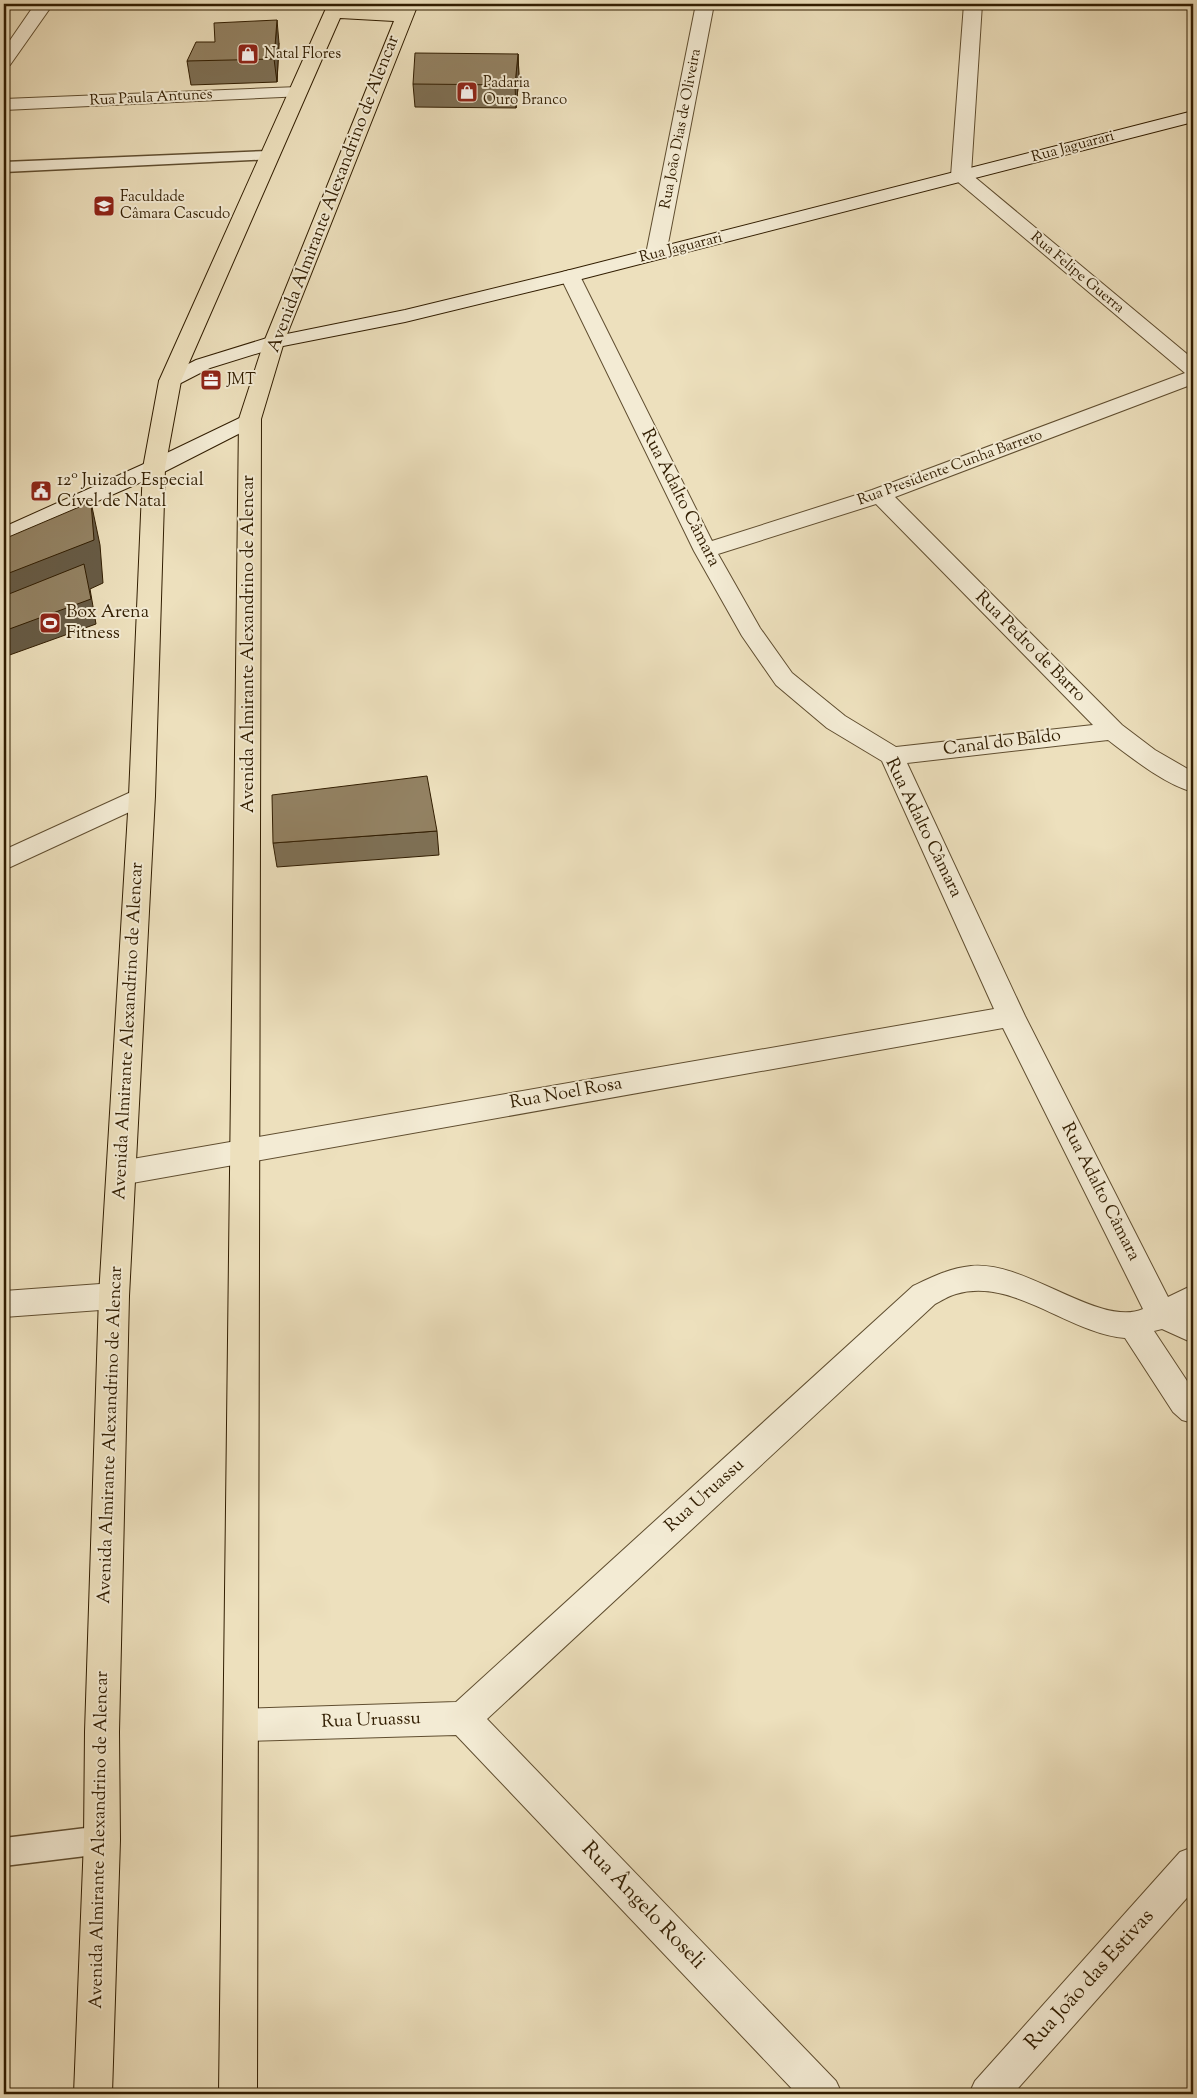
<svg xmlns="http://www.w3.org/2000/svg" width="1197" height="2098" font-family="'Sorts Mill Goudy',serif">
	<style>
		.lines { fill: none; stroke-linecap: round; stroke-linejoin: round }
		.service-casing { stroke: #604e30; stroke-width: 3 }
		.minor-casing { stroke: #604e30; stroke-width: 2 }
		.secondary-casing { stroke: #311d01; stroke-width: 2 }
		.primary-casing { stroke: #311d01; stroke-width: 2 }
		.service { fill: #f3ebd4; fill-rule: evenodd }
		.minor { fill: #f3ebd4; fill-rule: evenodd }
		.secondary { fill: #f3ebd4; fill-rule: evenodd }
		.primary { fill: #ede0bd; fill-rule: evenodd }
		.wall { fill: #7e7055; stroke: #311d01 }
		.shaded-wall { fill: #675b45; stroke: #311d01 }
		.building { fill: #938263; stroke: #311d01 }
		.labels { text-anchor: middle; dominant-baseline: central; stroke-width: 4; stroke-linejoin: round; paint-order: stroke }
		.far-poi-label { font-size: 15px; fill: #311d01; stroke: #f3ebd4; text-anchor: start }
		.far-street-label { font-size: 15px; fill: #311d01; stroke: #f3ebd4 }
		.street-label { font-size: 18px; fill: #311d01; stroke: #f3ebd4 }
		.poi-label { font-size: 18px; fill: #311d01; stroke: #f3ebd4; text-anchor: start }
		.near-street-label { font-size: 21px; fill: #311d01; stroke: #f3ebd4 }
	</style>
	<rect width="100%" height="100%" fill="#ede0bd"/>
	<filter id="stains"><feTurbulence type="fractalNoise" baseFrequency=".004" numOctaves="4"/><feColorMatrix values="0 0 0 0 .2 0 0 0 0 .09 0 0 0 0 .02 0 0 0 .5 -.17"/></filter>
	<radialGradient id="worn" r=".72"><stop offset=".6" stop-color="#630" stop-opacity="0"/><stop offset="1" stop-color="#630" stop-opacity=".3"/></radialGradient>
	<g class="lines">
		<!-- service casing -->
		<g class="service-casing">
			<path id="service" d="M269 151 274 153 277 156 274 159 4 172V162Z
				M102 1826 112 1830 116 1840 112 1850 102 1854 4 1866V1838Z"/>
		</g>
		<!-- minor casing -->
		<g class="minor-casing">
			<path id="minor" d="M35 4H53L10 65 4 66V49Z
				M696 4H714L666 254 663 258H649L646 254Z
				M964 4H982L971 174 1193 359V384L895 497 1122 725 1155 750 1193 772V792C1164 784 1132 758 1108 740L907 763 1025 1016 1168 1297 1193 1285V1312L1190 1314 1193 1316V1343L1162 1329 1154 1331 1193 1390V1423L1182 1420 1173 1412 1125 1338C1068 1333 1013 1277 956 1294 948 1296 941 1301 935 1304L487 1719 836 2081 842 2094H797L456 1735 242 1741 230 1737 225 1725 230 1713 242 1709 456 1702 913 1286C932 1277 950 1268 971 1266 1026 1260 1099 1328 1143 1309L1003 1028 121 1185 111 1181 107 1173 111 1165 121 1161 994 1009 882 761 827 728 776 685 742 636 694 551 560 276 563 272 570 270 577 272 580 276 712 541 872 490 1185 373 951 176ZM876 504 1093 725 896 747 845 716 792 673 760 628 718 554Z
				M298 87 304 88 307 92 304 96 4 110V99Z
				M142 787 151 790 155 796 151 802 4 870V850Z
				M114 1283 125 1287 129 1296 125 1305 114 1309 4 1317V1291Z
				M1193 1847V1891L1013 2094H969L975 2081 1180 1852Z"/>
		</g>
		<!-- secondary casing -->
		<g class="secondary-casing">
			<path id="secondary" d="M1193 111V122L570 282 405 322 278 347 210 368 177 385 170 387 163 385 159 381 163 377 196 360 267 338 405 310 566 271Z
				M250 413 258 414 261 419 258 424 162 473 4 542V527L146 463Z"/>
		</g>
		<!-- primary casing -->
		<g class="primary-casing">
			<path id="primary" d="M328 4H346L344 7 398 10 400 4H418L284 342 261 419 257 2094H219L239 419 264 342 394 21 340 18 181 381 165 468 155 796 129 1296 119 1732 120 1840 112 2094H74L84 1840 85 1732 99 1296 129 796 143 468 159 381Z"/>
		</g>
		<!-- service -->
		<use href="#service" class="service"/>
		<!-- minor -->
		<use href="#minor" class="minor"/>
		<!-- secondary -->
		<use href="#secondary" class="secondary"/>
		<!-- primary -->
		<use href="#primary" class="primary"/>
	</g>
	<!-- wall -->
	<path class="wall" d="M279 43 277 82 191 85 187 61Z
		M518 54 519 77 516 108 415 107 413 84Z
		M437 831 439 855 277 867 273 843Z"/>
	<!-- shaded-wall -->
	<path class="shaded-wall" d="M277 20 279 43 277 82 274 59Z
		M518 54 519 77 516 108 515 85Z
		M91 502 100 545 103 583 90 589 96 624 4 657V575Z"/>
	<!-- building -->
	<path class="building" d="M277 20 274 59 187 61 196 42H215L214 23Z
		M415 53 518 54 515 85 413 84Z
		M91 502 94 540 4 575V539Z
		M84 564 91 599 4 631V596Z
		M427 776 437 831 273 843 272 795Z"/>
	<!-- icons -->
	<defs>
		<g id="shop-square" transform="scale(1.125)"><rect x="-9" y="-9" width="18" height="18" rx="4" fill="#8f2418" stroke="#f3ebd4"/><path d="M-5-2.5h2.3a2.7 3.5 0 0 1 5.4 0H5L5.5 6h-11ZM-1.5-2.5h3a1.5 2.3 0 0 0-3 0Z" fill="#fff"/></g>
		<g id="university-square" transform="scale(1.125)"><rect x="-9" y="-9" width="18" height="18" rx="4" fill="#8f2418" stroke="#f3ebd4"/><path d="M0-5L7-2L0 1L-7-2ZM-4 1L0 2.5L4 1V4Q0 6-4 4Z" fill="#fff"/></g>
		<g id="office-square" transform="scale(1.125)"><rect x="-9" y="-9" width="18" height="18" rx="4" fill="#8f2418" stroke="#f3ebd4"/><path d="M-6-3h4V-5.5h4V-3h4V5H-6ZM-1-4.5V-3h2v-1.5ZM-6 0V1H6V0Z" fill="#fff"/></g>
		<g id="civic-square" transform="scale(1.125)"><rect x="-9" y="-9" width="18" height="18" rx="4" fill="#8f2418" stroke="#f3ebd4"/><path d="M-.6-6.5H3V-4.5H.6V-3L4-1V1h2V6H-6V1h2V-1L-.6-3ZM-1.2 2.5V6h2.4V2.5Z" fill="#fff"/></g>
		<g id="stadium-square" transform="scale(1.125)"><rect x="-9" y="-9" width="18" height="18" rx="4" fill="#8f2418" stroke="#f3ebd4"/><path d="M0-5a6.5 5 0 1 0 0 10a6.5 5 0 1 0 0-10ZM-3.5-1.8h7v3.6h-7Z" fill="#fff"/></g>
	</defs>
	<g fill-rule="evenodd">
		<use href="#shop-square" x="248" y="54"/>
		<use href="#shop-square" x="467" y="92"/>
		<use href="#university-square" x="104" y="206"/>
		<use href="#office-square" x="211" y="380"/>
		<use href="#civic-square" x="41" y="491"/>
		<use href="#stadium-square" x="50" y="623"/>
	</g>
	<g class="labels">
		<!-- far-poi labels -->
		<g class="far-poi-label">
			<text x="264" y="54">Natal Flores</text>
			<text x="483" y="83">Padaria<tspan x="483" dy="17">Ouro Branco</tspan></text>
			<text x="120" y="197">Faculdade<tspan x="120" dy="17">Câmara Cascudo</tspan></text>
			<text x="227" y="380">JMT</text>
		</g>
		<!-- far-street labels -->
		<g class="far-street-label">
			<text transform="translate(151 98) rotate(-3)">Rua Paula Antunes</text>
			<text transform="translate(681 129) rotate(-79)">Rua João Dias de Oliveira</text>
			<text transform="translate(1073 147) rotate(-15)">Rua Jaguarari</text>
			<text transform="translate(681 248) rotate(-14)">Rua Jaguarari</text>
			<text transform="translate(1077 273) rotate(40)">Rua Felipe Guerra</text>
			<text transform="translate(950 468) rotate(-20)">Rua Presidente Cunha Barreto</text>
		</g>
		<!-- street labels -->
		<g class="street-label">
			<text transform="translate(334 194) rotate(-69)">Avenida Almirante Alexandrino de Alencar</text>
			<text transform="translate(680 498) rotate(63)">Rua Adalto Câmara</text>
			<text transform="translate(249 644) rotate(-90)">Avenida Almirante Alexandrino de Alencar</text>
			<text transform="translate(1030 647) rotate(45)">Rua Pedro de Barro</text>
			<text transform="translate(1002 743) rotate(-7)">Canal do Baldo</text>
			<text transform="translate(923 828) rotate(64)">Rua Adalto Câmara</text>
			<text transform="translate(129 1031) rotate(-87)">Avenida Almirante Alexandrino de Alencar</text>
			<text transform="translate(566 1094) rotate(-10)">Rua Noel Rosa</text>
			<text transform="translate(1100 1192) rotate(63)">Rua Adalto Câmara</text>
			<text transform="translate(111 1435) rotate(-88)">Avenida Almirante Alexandrino de Alencar</text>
			<text transform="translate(705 1496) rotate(-42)">Rua Uruassu</text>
			<text transform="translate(371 1721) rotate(-2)">Rua Uruassu</text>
			<text transform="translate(100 1840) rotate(-89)">Avenida Almirante Alexandrino de Alencar</text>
		</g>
		<!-- poi labels -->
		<g class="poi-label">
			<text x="57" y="481">12º Juizado Especial<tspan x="57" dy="21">Cível de Natal</tspan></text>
			<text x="66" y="613">Box Arena<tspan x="66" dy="21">Fitness</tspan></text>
		</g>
		<!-- near-street labels -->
		<g class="near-street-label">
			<text transform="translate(643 1906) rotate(46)">Rua Ângelo Roseli</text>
			<text transform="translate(1090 1980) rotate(-48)">Rua João das Estivas</text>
		</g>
	</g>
	<!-- margin -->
	<rect width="1197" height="2098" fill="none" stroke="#ede0bd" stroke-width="20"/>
	<rect x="5" y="5" width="1187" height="2088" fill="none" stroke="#311d01" stroke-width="2.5"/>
	<rect x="10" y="10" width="1177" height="2078" fill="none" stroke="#311d01"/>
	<rect width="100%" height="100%" filter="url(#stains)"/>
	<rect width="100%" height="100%" fill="url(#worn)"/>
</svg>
